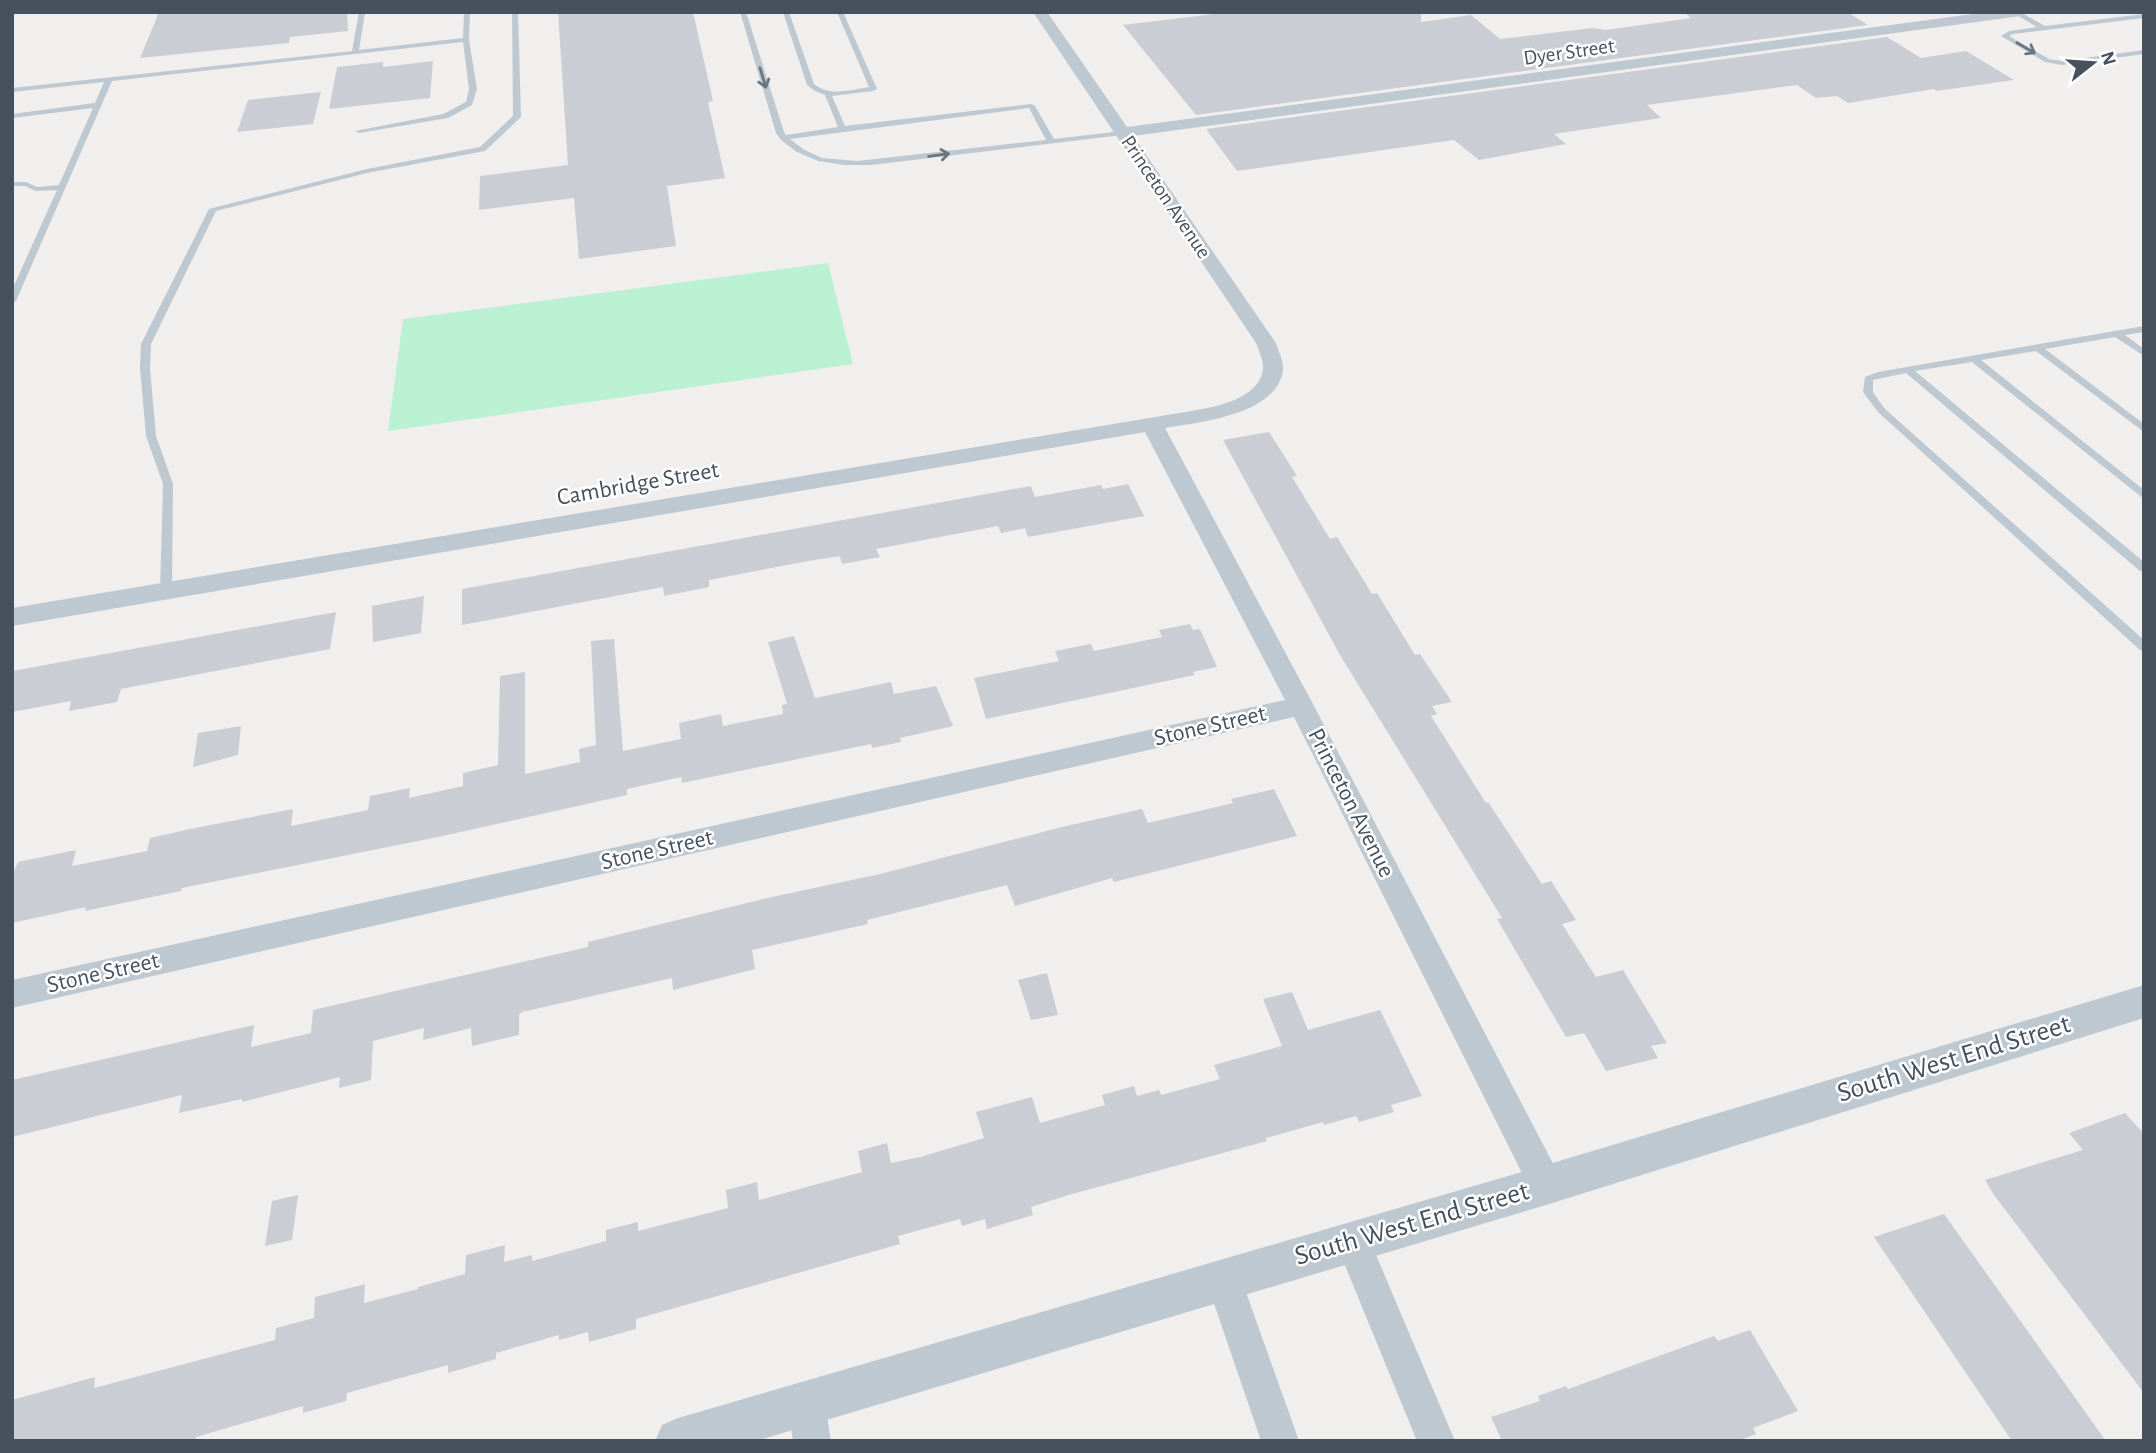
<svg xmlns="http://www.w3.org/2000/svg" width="2156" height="1453" font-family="'Alegreya Sans',sans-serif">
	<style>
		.green { fill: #baf1d3 }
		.building { fill: #cbcdd4 }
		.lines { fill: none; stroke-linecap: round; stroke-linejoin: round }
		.service { fill: #bec8d1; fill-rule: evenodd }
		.minor { fill: #bec8d1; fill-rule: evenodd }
		.tertiary { fill: #bec8d1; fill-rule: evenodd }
		.oneway { stroke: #6a7580 }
		.labels { text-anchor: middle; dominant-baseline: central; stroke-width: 5; stroke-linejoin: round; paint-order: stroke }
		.far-street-label { font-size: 21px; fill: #46515d; stroke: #fff }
		.street-label { font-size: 24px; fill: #46515d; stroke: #fff }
		.near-street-label { font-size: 28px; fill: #46515d; stroke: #fff }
	</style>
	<rect width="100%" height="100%" fill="#f1eeee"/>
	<!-- green -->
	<path class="green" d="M828 263 853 364 388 431 403 319Z"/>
	<!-- building -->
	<path class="building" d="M159 12H347L348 31 290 37 289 43 140 58Z
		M558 12H693L713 101 708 102 725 178 667 186 676 246 579 259 574 198 479 210 480 176 568 165Z
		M1231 12H1421V22L1471 15 1500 39 1592 28 1606 30 1691 18 1684 12H1847L1868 25 1196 115 1123 25Z
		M1887 37 1921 58 1966 51 2014 80 1936 91 1934 89 1848 103 1837 96 1816 98 1797 85 1647 105 1661 118 1554 134 1566 144 1479 160 1454 140 1237 171 1206 129Z
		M433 61 430 98 329 109 337 67 383 62V67Z
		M321 92 313 124 237 132 248 100Z
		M1269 432 1297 476 1292 477 1330 539 1337 537 1372 594 1377 593 1415 655 1420 654 1452 702 1432 706 1437 714 1431 716 1486 803 1488 802 1542 884 1551 881 1576 920 1562 924 1596 977 1623 970 1667 1043 1651 1046 1658 1058 1606 1071 1584 1033 1566 1037 1497 919 1502 918 1340 655 1223 440Z
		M1128 484 1144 516 1028 537 1025 528 1001 533 998 526 876 549 880 557 842 564 840 556 808 561 709 580V587L664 596 663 587 462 625V589L1031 486 1035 497 1101 485 1103 489Z
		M424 596 421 633 373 642 372 606Z
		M336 612 330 649 121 689 117 702 69 711 71 701 12 712V671Z
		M1190 624 1193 630 1200 629 1217 667 1193 672 1195 675 986 719 974 678 1059 661 1055 651 1091 644 1094 651 1162 637 1159 630Z
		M794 636 815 698 891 682 894 694 936 686 953 726 900 738 901 742 872 748 871 744 682 783 681 777 627 789V795L438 837 182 888 181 891 85 911 86 907 12 923V876L18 862 76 850 72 866 147 851 150 838 190 829 293 809 291 826 368 810 370 796 410 788 409 798 463 786V773L498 765 500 676 525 672V774L580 762 579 749 596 745 591 641 614 639 623 751 681 739 679 723 721 714 723 726 783 714 782 705 787 704 768 642Z
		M241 726 238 755 193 767 198 733Z
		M1274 789 1297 836 1114 882 1112 878 1015 906 1007 885 867 920 868 924 752 950 755 969 673 990 672 978 522 1012 519 1015V1035L472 1046 471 1028 423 1040 424 1028 373 1041 371 1080 339 1088 340 1077 242 1102V1099L179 1113 182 1095 12 1137V1080L254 1025 251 1047 311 1033 313 1010 588 947V942L767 898 880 874 1062 827 1142 809 1148 823 1233 803 1231 799Z
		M1047 973 1058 1015 1031 1020 1018 980Z
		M1292 992 1308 1030 1380 1010 1422 1096 1391 1105 1394 1112 1359 1122 1356 1116 1324 1125 1323 1122 1266 1138 1267 1141 1072 1194 1031 1207 1033 1215 987 1229 985 1219 962 1226 960 1219 898 1236 900 1244 636 1319V1329L589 1342 588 1332 559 1340V1335L496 1353V1359L448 1373V1365L415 1374 347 1393 346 1401 303 1413V1406L196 1437V1441H12V1400L95 1377 94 1388 275 1340 276 1328 314 1318 315 1297 365 1284 364 1303 418 1289V1287L465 1274 466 1255 505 1245 504 1262 532 1255V1261L606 1241V1230L638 1222V1231L728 1208 726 1190 757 1182 759 1200 862 1172 858 1151 887 1143 891 1163 920 1157 984 1138 976 1112 1032 1097 1040 1123 1105 1105 1102 1095 1134 1086 1137 1096 1159 1090 1161 1095 1220 1079 1214 1065 1282 1046 1263 999Z
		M2125 1113 2144 1134V1393L1994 1195 1985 1180 2083 1150 2069 1133Z
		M298 1195 292 1240 265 1246 272 1201Z
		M1944 1214 2106 1441H2012L1874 1237Z
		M1750 1330 1798 1411 1753 1428 1756 1434 1737 1441H1502L1491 1417 1540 1401 1538 1396 1566 1386 1568 1389 1714 1336 1718 1341Z"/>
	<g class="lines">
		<!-- service -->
		<path class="service" d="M359 12H365L359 50 463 38 464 12H470L469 40 477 89 472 105 448 118 359 133 355 131 443 114 466 102 469 89 463 42 112 81 16 301 12 304V290L57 190 36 191 25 186H12V182H26L37 187 59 185 93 108 12 118V114L95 103 104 82 12 92V88L352 51Z
			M512 12H518L521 117 485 151 367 173 216 211 151 344 150 368 156 436 173 484 172 591 170 594H162L160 591 163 484 146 436 140 368 141 344 209 209 367 169 480 147 513 116Z
			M740 12H746L784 132 786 135 838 127 825 95 815 91 807 85 783 12H789L814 84C830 97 850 90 869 87L837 12H843L877 89 873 91 832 96 845 126 1031 104 1035 106 1054 139 1122 131 1126 133 1122 135 871 165H844L818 161 797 152 781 140 776 133ZM1029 108 1046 140 857 161 822 158 803 149 790 139Z
			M2014 12H2020L2045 26 2144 14V18L2013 34 2009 36 2049 59 2062 61 2144 50V54L2062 65 2045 62 2001 36 2009 31 2037 27 2015 14Z
			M2144 326V332L2125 335 2144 349V356L2115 337 2045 349 2144 424V432L2036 351 1981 360 2144 490V499L1972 362 1915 371 2144 562V572L2140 571 1906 373 1873 380V392L1884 408 2144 640V651L2140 650 1878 412 1863 392 1865 377 1878 372Z"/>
		<!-- minor -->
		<path class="minor" d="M1033 12H1047L1127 127 1988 12H2028L2021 16 1133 136 1276 343C1278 351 1284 361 1283 370 1277 415 1200 422 1165 428L1314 706 1558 1173 1563 1185 1558 1197 1546 1202 1534 1197 1294 717 12 1008V980L1285 700 1145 432 12 626V608L1185 412C1210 408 1258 401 1263 370 1264 361 1259 351 1256 343Z
			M1353 1223 1365 1229 1455 1441H1417L1335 1241 1341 1229Z
			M1224 1262 1237 1267 1299 1441H1261L1206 1280 1211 1267Z
			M806 1384 819 1390 825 1403 831 1441H793L787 1403 793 1390Z"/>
		<!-- tertiary -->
		<path class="tertiary" d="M2144 985V1018L1546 1205 756 1441H655L662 1425 678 1418 1546 1165Z"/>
	</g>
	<!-- one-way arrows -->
	<defs><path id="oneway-shaft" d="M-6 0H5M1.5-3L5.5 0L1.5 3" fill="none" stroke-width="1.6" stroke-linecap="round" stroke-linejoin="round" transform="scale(1.75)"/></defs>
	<g class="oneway">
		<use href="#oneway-shaft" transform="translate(2026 48) rotate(30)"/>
		<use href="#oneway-shaft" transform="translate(763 78) rotate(73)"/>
		<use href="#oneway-shaft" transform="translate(939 155) rotate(-7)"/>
	</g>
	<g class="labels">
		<!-- far-street labels -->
		<g class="far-street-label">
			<text transform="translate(1569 52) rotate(-8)">Dyer Street</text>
			<text transform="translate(1166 197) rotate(56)">Princeton Avenue</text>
		</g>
		<!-- street labels -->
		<g class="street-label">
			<text transform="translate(638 484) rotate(-10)">Cambridge Street</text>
			<text transform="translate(1210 726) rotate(-13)">Stone Street</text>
			<text transform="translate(1351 803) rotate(63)">Princeton Avenue</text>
			<text transform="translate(657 850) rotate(-13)">Stone Street</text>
			<text transform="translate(103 973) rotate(-13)">Stone Street</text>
		</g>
		<!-- near-street labels -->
		<g class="near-street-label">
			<text transform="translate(1954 1059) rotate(-17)">South West End Street</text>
			<text transform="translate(1412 1224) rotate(-16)">South West End Street</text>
		</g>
	</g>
	<!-- border -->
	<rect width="2156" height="1453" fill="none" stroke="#46515d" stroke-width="28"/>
	<!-- north arrow -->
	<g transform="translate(2093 63) rotate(73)" stroke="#ffffff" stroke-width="5" paint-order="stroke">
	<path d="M0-5L12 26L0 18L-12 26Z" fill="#46515d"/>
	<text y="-10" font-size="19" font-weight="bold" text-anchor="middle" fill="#46515d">N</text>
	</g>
</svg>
